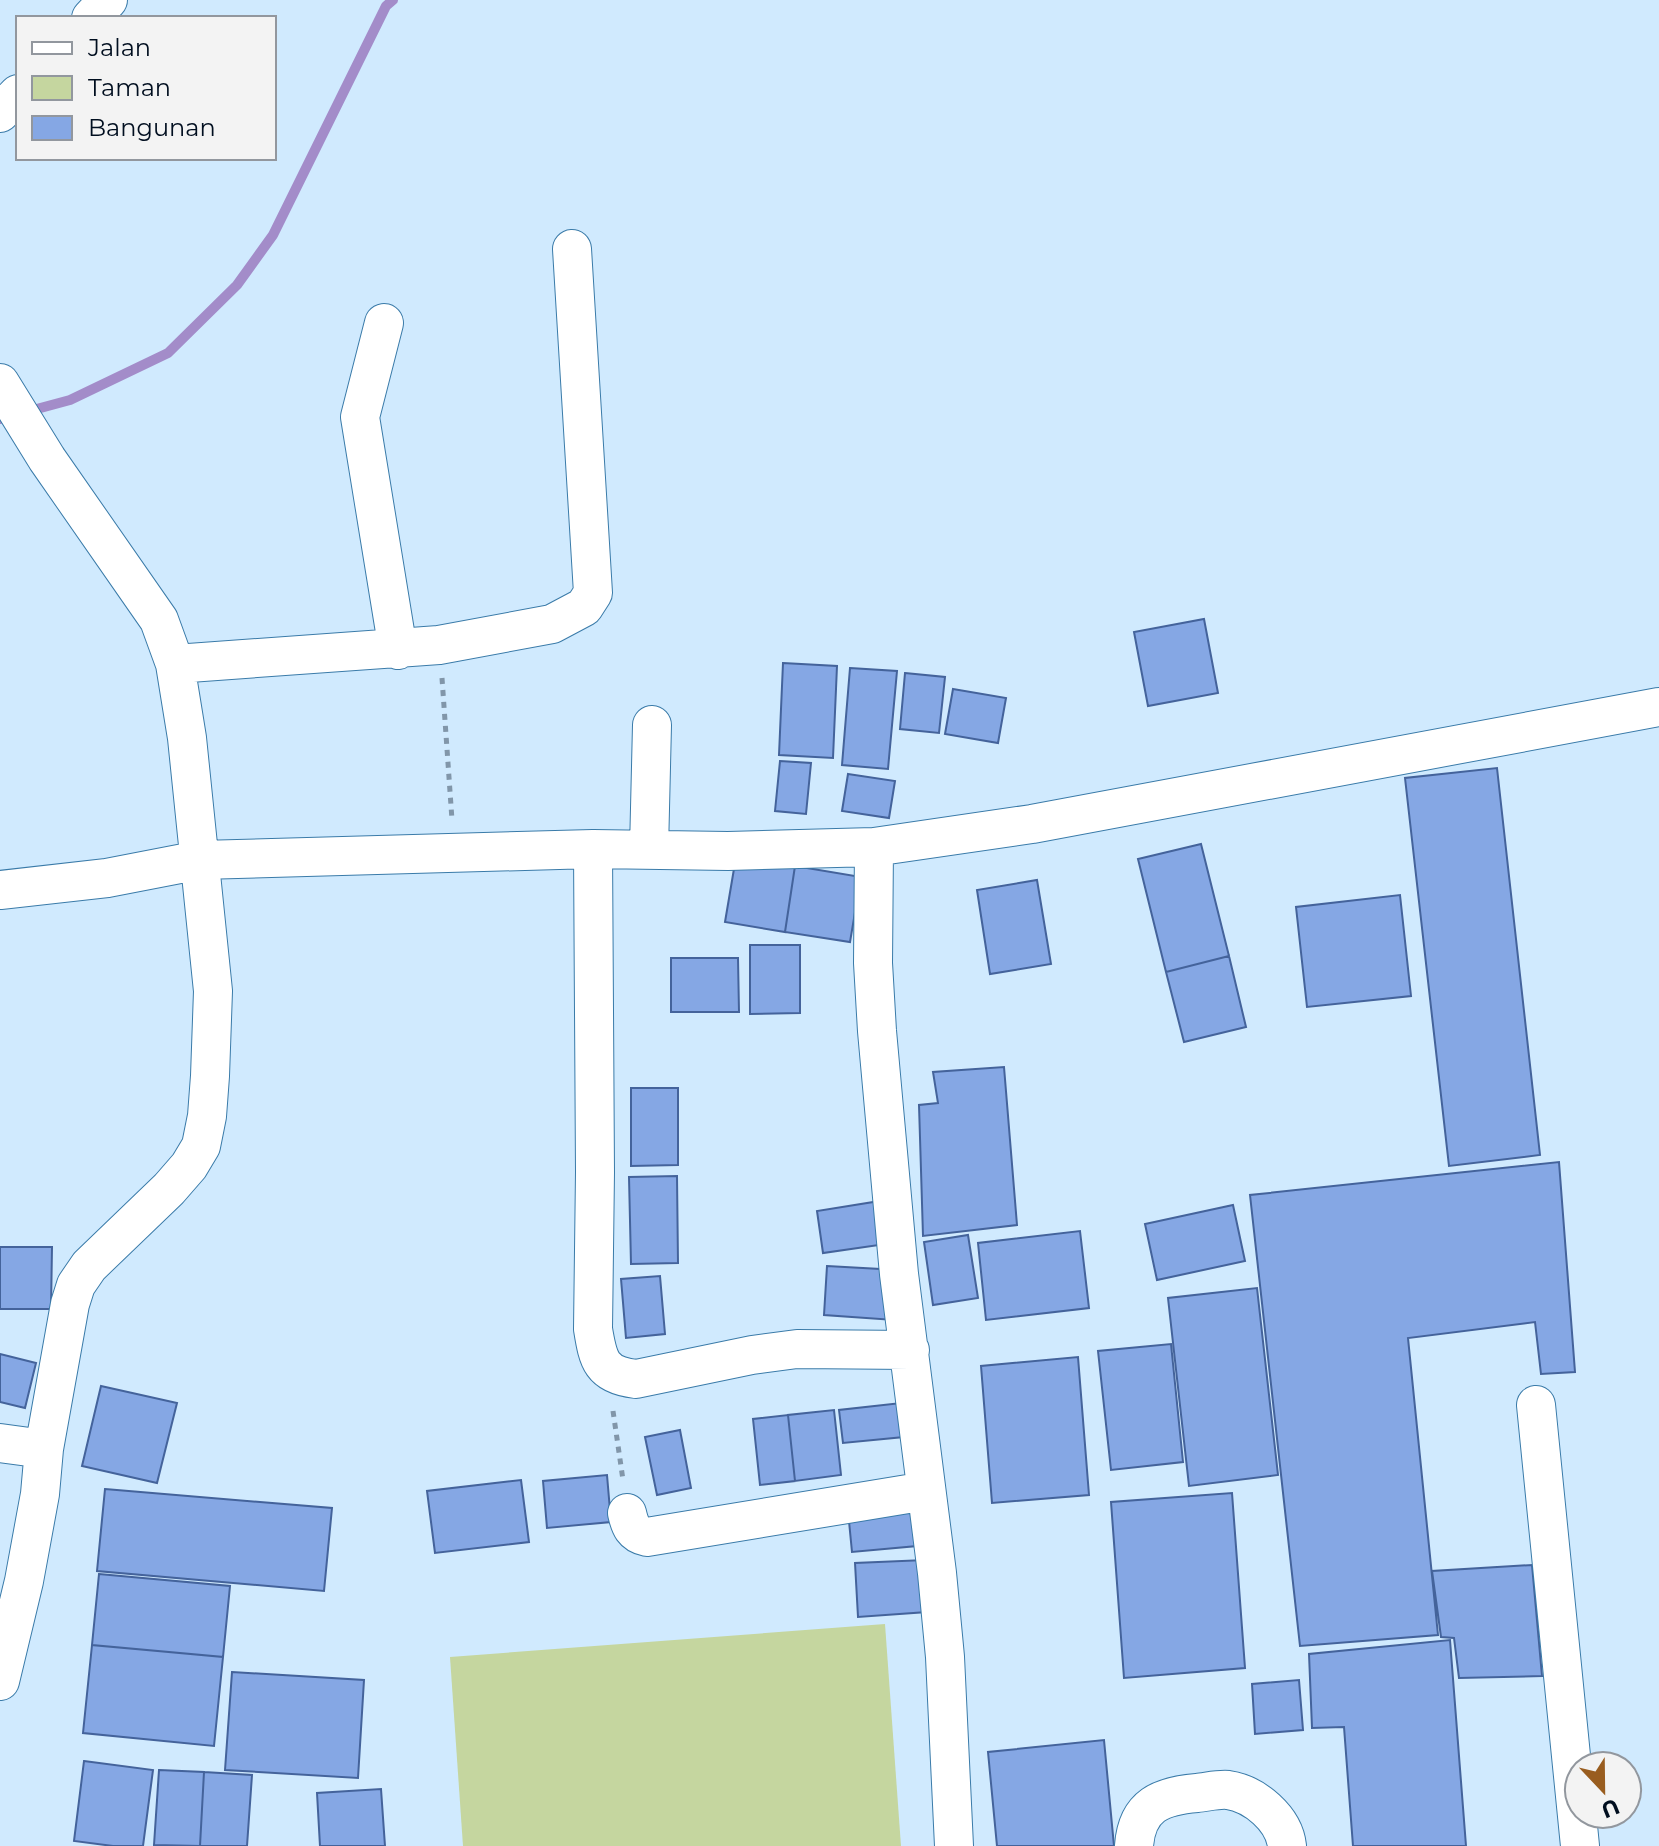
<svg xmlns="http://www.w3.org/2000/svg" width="1659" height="1846" font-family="Montserrat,sans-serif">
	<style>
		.green { fill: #c5d69f }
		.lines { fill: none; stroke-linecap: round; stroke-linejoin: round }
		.stream { stroke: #a38cc9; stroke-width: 10 }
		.building { fill: #85a7e4; stroke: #44639b; stroke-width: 2 }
		.minor-casing { stroke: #3a7ba9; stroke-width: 40 }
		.path { stroke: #8196a9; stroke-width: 5; stroke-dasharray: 6 6; stroke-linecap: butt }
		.minor { stroke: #fff; stroke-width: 38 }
	</style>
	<rect width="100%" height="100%" fill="#d0eafe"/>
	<!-- green -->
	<path class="green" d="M885 1624 901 1846H463L450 1657Z"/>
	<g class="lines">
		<!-- stream -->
		<path class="stream" d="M0 419 70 400 168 353 237 285 273 235 386 6 393 0"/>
	</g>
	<!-- building -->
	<path class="building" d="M1204 619 1218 693 1148 706 1134 632Z
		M783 663 837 666 833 758 779 755Z
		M850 668 897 671 888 769 842 765Z
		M905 673 945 677 939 733 900 729Z
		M953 689 1006 698 998 743 945 734Z
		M780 761 811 763 806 814 775 811Z
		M1497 768 1540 1155 1449 1166 1405 778Z
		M848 774 895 781 889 818 842 811Z
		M1201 844 1229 956 1166 972 1138 859Z
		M736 857 795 866 785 932 725 922Z
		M795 866 861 877 850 942 785 932Z
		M1037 880 1051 964 990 974 977 890Z
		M1400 895 1411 996 1307 1007 1296 907Z
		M750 945H800V1013L750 1014Z
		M1229 956 1246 1027 1184 1042 1166 972Z
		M671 958H738L739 1012H671Z
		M1004 1067 1017 1225 923 1236 919 1105 938 1103 933 1072Z
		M631 1088H678V1165L631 1166Z
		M1559 1162 1575 1372 1541 1374 1535 1322 1408 1338 1438 1635 1300 1646 1250 1195Z
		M677 1176 678 1263 631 1264 629 1177Z
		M886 1200 893 1243 823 1253 817 1211Z
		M1233 1205 1245 1261 1157 1280 1145 1224Z
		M1080 1231 1089 1308 986 1320 978 1243Z
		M968 1235 978 1298 933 1305 924 1242Z
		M0 1247H52L51 1309H0Z
		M827 1266 898 1270 894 1320 824 1315Z
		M660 1276 665 1334 626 1338 621 1279Z
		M1257 1288 1278 1475 1189 1486 1168 1298Z
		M1171 1344 1183 1462 1111 1470 1098 1351Z
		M0 1354 36 1363 25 1408 0 1402Z
		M1078 1357 1089 1495 992 1503 981 1366Z
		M101 1386 177 1403 157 1483 82 1466Z
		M910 1402 914 1436 843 1443 839 1410Z
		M834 1410 841 1475 795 1481 788 1415Z
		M788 1415 795 1481 760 1485 753 1419Z
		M680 1430 691 1488 657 1495 645 1437Z
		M607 1475 611 1522 547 1528 543 1481Z
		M521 1480 529 1542 435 1553 427 1491Z
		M105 1489 332 1508 324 1591 97 1571Z
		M1232 1493 1245 1668 1124 1678 1111 1502Z
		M913 1505 917 1546 852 1552 848 1511Z
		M925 1560 927 1612 858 1617 855 1563Z
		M1532 1565 1542 1676 1459 1678 1454 1638 1441 1637 1432 1571Z
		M99 1574 230 1586 223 1657 92 1645Z
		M1450 1640 1466 1846H1353L1344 1727 1312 1728 1309 1654Z
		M92 1645 223 1657 214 1746 83 1733Z
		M232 1672 364 1680 358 1778 225 1770Z
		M1299 1680 1303 1730 1255 1734 1252 1684Z
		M1104 1740 1114 1846H997L988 1752Z
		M84 1761 153 1770 143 1846H113L74 1841Z
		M159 1770 204 1772 200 1846 154 1845Z
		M204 1772 252 1775 247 1846H200Z
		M381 1789 385 1846H320L317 1793Z"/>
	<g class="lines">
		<!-- minor casing -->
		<g class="minor-casing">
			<path id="minor" d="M91 18 108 0
				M0 113 18 94
				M384 323 360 417 398 650
				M0 383 47 459 159 620 175 664 187 738 213 991 210 1076 207 1116 201 1146 189 1166 169 1189 89 1266 76 1285 70 1304 44 1449 40 1494 24 1581 0 1681
				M175 664 439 645 552 624 584 607 593 593 572 249
				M874 847 873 963 877 1031 899 1274 937 1573 945 1657 954 1846
				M593 849 595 1172 593 1329C598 1360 601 1375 636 1379L752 1355 797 1349 910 1350
				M649 850 652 725
				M0 890 107 878 200 860 593 849 728 851 874 847 1032 824 1659 707
				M1536 1405 1580 1846
				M0 1443 44 1449
				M627 1513C630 1526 633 1534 647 1537L926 1491
				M1134 1846C1137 1805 1161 1796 1197 1793 1207 1792 1219 1789 1228 1790 1255 1794 1284 1819 1287 1846"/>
		</g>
		<!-- path -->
		<path class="path" d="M442 678 452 820
			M613 1411 623 1480"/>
		<!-- minor -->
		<use href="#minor" class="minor"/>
	</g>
	<!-- legend -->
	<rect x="16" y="16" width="260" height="144" fill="#f3f3f3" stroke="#92979e" stroke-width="2"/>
	<rect x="32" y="42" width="40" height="12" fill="#ffffff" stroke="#92979e" stroke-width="2"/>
	<text x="88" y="56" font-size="24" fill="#000e1f">Jalan</text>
	<rect x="32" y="76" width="40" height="24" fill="#c5d69f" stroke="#92979e" stroke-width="2"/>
	<text x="88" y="96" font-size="24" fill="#000e1f">Taman</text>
	<rect x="32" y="116" width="40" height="24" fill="#85a7e4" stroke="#92979e" stroke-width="2"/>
	<text x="88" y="136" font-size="24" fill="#000e1f">Bangunan</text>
	<!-- north arrow -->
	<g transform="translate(1603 1790) rotate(158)"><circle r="38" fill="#f3f3f3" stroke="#92979e" stroke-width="2"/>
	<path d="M0-6L14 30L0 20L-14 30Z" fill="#995d1f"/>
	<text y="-12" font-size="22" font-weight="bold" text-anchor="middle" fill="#000e1f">U</text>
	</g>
</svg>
